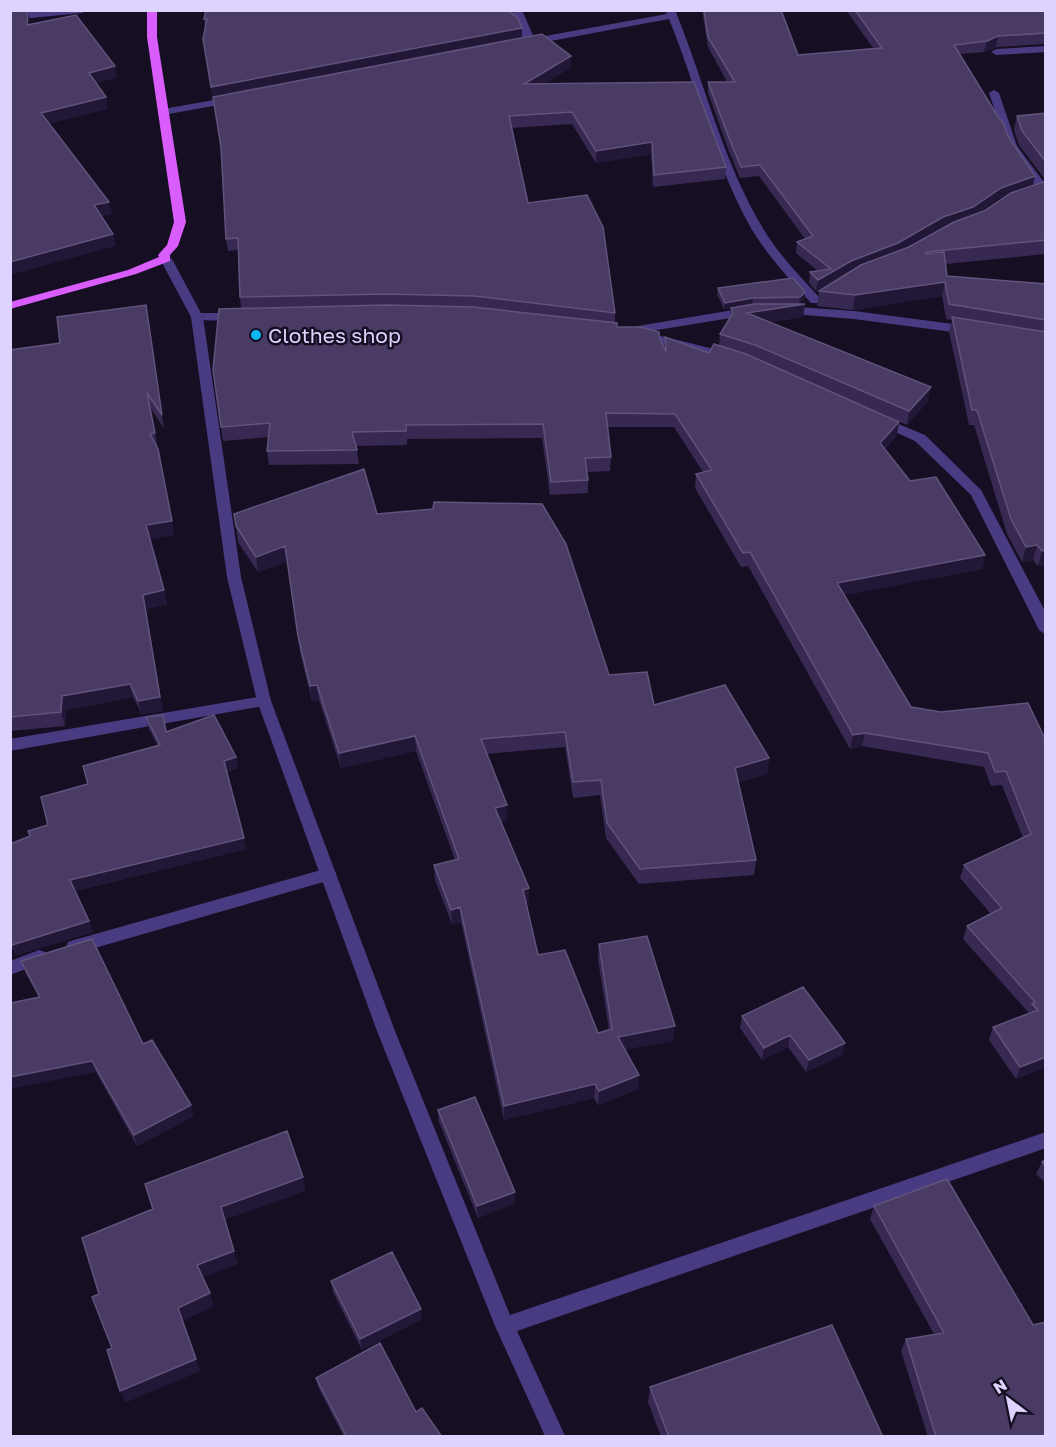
<svg xmlns="http://www.w3.org/2000/svg" width="1056" height="1447" font-family="'Golos Text',sans-serif">
	<style>
		.lines { fill: none; stroke-linecap: round; stroke-linejoin: round }
		.service { fill: #493b81; fill-rule: evenodd }
		.minor { fill: #493b81; fill-rule: evenodd }
		.tertiary { fill: #493b81; fill-rule: evenodd }
		.primary { fill: #d95dfa; fill-rule: evenodd }
		.wall { fill: #372951; fill-rule: evenodd }
		.shaded-wall { fill: #221737 }
		.building { fill: #493b64; stroke: #60537c; stroke-width: 1.5 }
		.poi-dot { fill: #08b6f4; stroke: #160f23; stroke-width: 2 }
		.labels { text-anchor: middle; dominant-baseline: central; stroke-width: 5; stroke-linejoin: round; paint-order: stroke }
		.poi-label { font-size: 21px; fill: #ded2fe; stroke: #160f23; text-anchor: start }
	</style>
	<rect width="100%" height="100%" fill="#160f23"/>
	<g class="lines">
		<!-- service -->
		<path class="service" d="M47 10H86L82 13 10 20V14Z"/>
		<!-- minor -->
		<path class="minor" d="M512 10H522L534 38 667 14 665 10H675C705 83 723 163 764 230 779 255 800 276 819 297V303H811C789 279 767 255 751 228 714 162 697 88 669 19L529 45 524 42Z
			M1046 46V52L996 55 991 52 996 49Z
			M994 90 999 93 1017 146 1046 185V190H1038L1007 146 989 93Z
			M231 97 235 98V102L163 115 158 112 163 109Z
			M784 306 854 311 968 326 974 330 968 334 854 319 780 313 778 310Z
			M751 307 755 308V314L645 332 734 354V360L730 361 636 338 632 330 638 326Z
			M197 313H239L245 317 239 321 193 320V314Z
			M879 416 925 435 981 490 1046 613V635L1039 630 971 495 915 441 875 423 873 420 875 417Z
			M264 696 269 697 271 701 269 705 10 751V739Z
			M328 868 334 869 336 874 334 879 74 954 68 952 66 947 68 942 74 940Z
			M39 950 45 952 47 957 45 962 10 975V961Z"/>
		<!-- tertiary -->
		<path class="tertiary" d="M166 256 172 259 203 317 241 577 271 701 395 1031 510 1315 1046 1132V1148L517 1331 565 1436H545L495 1326 377 1031 257 701 227 577 191 317 160 259Z"/>
		<!-- primary -->
		<path class="primary" d="M147 10H157V37L186 222 178 246 170 255V261L136 274 10 309V302L128 270 159 257 158 255 167 245 174 222 147 37Z"/>
	</g>
	<!-- wall -->
	<path class="wall" d="M702 10H781L798 55 873 48 846 10H1046V44L996 47 984 52 960 54 1008 136 1033 185 1046 181V254L946 264 947 276 1046 284V564L1038 566 1033 560 1022 562 1007 534 974 425H969L949 332 952 320 946 319 942 296 853 310 817 306 819 291 853 270 816 291 809 283 810 272 818 271 796 253 797 242 805 239 759 176 740 178 728 149 708 93V82H727L708 47ZM1007 196 984 211 977 214 998 199ZM945 227 909 247 905 249 941 228Z
		M204 19 522 28V38L571 67 544 84 726 167 725 179 653 187 651 154 596 163 572 124 511 128 528 203 615 313V323L617 327 659 337 664 348 665 337 709 353 719 346 720 334 730 319 731 308 724 309 717 294 718 288 793 278 804 299 799 304H805L803 317 770 322 928 401 907 425 754 358 897 435 885 449 910 481 985 555 982 569 844 595 911 707 1046 741V1067L1016 1079 989 1040 993 1027 1028 1014 1029 1013 963 939 967 926 991 914 960 878 964 865 1023 838 1002 785 991 786 984 767 862 746 850 749 748 566 741 567 695 488 696 474 703 472 674 427H607L611 457 610 471 587 472 588 480V493L550 495 542 438 407 439V445L356 446 359 464 269 465 267 451 269 437 223 441 213 370 241 308 240 297 238 250 228 251 226 239 221 150 203 39 205 28Z
		M1046 113V181L1019 145 1014 130 1017 116Z
		M146 305 164 429 150 407 174 535 150 539 164 590 167 604 146 609 163 711 142 714 133 697 66 710 65 726 10 731V350L60 343Z
		M234 514H377L609 675 654 705 769 758 767 774 738 782 756 860 754 875 639 884 606 838 600 795 573 798 565 747 486 754 507 805V820L500 822 529 903 526 904 538 955 598 1033 609 1030 598 959 599 944 673 1041 625 1049 639 1075 638 1089 598 1105 594 1098 504 1120 461 922 452 924 435 880 434 865 455 860 416 751 341 768 319 700 312 701 300 652 287 562 258 572 238 542Z
		M146 717 167 732 236 757 238 768 227 772 246 849 75 891 89 921 93 932 16 955 10 944V844L30 836 48 825 88 784 158 746 149 729Z
		M21 961 143 1044 194 1116 137 1146 96 1072 39 998 25 972Z
		M742 1016 845 1043 842 1055 806 1072 788 1047 762 1060 740 1028Z
		M438 1110 515 1192V1203L478 1218 439 1122Z
		M1046 1159V1183L1036 1174 1042 1162Z
		M874 1206 1046 1437H928L901 1351 906 1339 934 1334 870 1219Z
		M331 1281 422 1319 362 1350 333 1292Z
		M316 1378 416 1412 442 1437H344L318 1387Z
		M650 1387 883 1437H661L648 1402Z"/>
	<!-- shaded-wall -->
	<path class="shaded-wall" d="M28 10 30 20 29 37 27 25Z
		M522 28V38L212 97 211 87Z
		M998 36 996 47 984 52 987 41Z
		M571 56V67L524 96V84Z
		M115 66 117 78 91 84 89 73Z
		M106 97 108 109 44 125 41 113Z
		M652 142 651 154 596 163V151Z
		M1035 176 1032 187 998 199 971 218 941 228 896 254 849 272 816 291 818 280 851 261 1001 188Z
		M109 202 112 214 96 218 94 205Z
		M113 234 116 246 10 275V262Z
		M945 282 942 296 853 310 855 295Z
		M805 292 804 299 799 304 800 297Z
		M753 298 752 305 724 309 725 303Z
		M805 304 803 317 745 326 747 313Z
		M146 305 149 319 164 429 162 415Z
		M931 387 928 401 907 425 909 411Z
		M899 422 897 435 877 456 880 443Z
		M160 463 174 535 149 539 146 525Z
		M1037 545 1033 560 1022 562 1026 547Z
		M285 546 287 562 258 572 256 557Z
		M1046 550V564L1038 566 1042 551Z
		M985 555 982 569 835 597 837 583Z
		M164 590 167 604 146 609 163 711 142 714 138 701 143 595Z
		M130 684 133 697 66 710 65 726 61 712 62 696Z
		M317 685 319 700 312 701 310 686Z
		M865 733 862 746 850 749 853 735Z
		M415 736 416 751 341 768 339 753Z
		M236 757 238 768 226 772 224 761Z
		M769 758 767 774 733 784 735 768Z
		M507 805V820L495 823V808Z
		M244 838 246 849 74 891 70 880Z
		M529 888V903L523 905V890Z
		M460 907 461 922 452 924 451 910Z
		M89 921 93 932 16 955 12 945Z
		M675 1026 673 1041 617 1051 618 1037Z
		M790 1035 788 1047 762 1060 764 1048Z
		M845 1043 842 1055 806 1072 809 1060Z
		M1046 1057V1067L1016 1079 1020 1067Z
		M92 1061 96 1072 10 1089V1077Z
		M639 1075 638 1089 598 1105 599 1091Z
		M595 1084 594 1098 504 1120V1106Z
		M191 1105 194 1116 137 1146 134 1135Z
		M303 1177 306 1191 224 1220 221 1207Z
		M515 1192V1203L478 1218 477 1206Z
		M234 1251 238 1264 201 1278 197 1265Z
		M210 1293 214 1306 183 1321 178 1308Z
		M421 1309 422 1319 362 1350 360 1339Z
		M196 1359 200 1371 125 1403 120 1391Z"/>
	<!-- building -->
	<path class="building" d="M10 10H28L27 25 76 15 115 66 89 73 106 97 41 113 109 202 94 205 113 234 10 262Z
		M206 10H508L517 17 522 28 211 87 203 39 207 19H204Z
		M704 10H781L798 55 882 48 855 10H1046V33L998 36 987 41 954 45 1000 120H1002L1008 136 1035 176 1001 188 973 207 943 217 898 243 851 261 818 280 810 272 831 269 797 242 813 236 760 165 741 167 729 138 708 82H735L708 37Z
		M542 34 571 56 524 84 694 82 726 167 654 175 652 142 596 151 572 112 509 116 528 203 587 195 603 227 615 313 474 296 386 294 240 297 238 238 226 239 221 147 213 97Z
		M1046 113V162L1022 131 1017 116Z
		M1046 181V240L926 252V254L944 252 947 276 1046 284V320L949 304 945 282 855 295 819 291 861 265 909 247 954 222 984 211 1011 193Z
		M793 278 805 292 800 297 753 298 725 303 718 288Z
		M754 304H805L747 313 931 387 909 411 755 345 720 334 733 313 731 308Z
		M146 305 162 415 147 393 155 433 150 434 158 449 172 521 146 525 164 590 143 595 160 697 138 701 130 684 62 696 61 712 10 717V350L60 343 57 317Z
		M386 305 473 307 617 323V327H640L659 332V337L666 352 665 337 709 353 714 344 746 354 899 422 880 443 910 481 936 477 985 555 837 583 911 707 941 712 1028 703 1046 741V1057L1020 1067 993 1027 1038 1010 1032 1004 1035 1002 967 926 1002 908 964 865 1031 834 1006 771 995 772 988 753 865 733 853 735 750 552 743 553 696 474 712 470 675 414 606 413 611 457 585 458 588 480 551 482 543 424 406 425V431L352 432 357 450 267 451 270 423 221 427 213 370 219 309Z
		M952 317 1046 332V550L1042 551 1037 545 1026 547 1011 519 977 410H972Z
		M364 469 377 514 433 509 434 502 542 504 566 544 609 675 647 672 654 705 725 685 769 758 735 768 756 860 640 869 607 823 601 780 573 782 565 732 481 739 507 805 495 808 529 888 523 890 538 955 565 950 598 1033 612 1029 599 944 647 936 675 1026 618 1037 639 1075 599 1091 595 1084 504 1106 460 907 451 910 434 865 459 859 415 736 339 753 317 685 310 686 298 636 285 546 256 557 236 526 234 514Z
		M163 715 166 732 214 715 236 757 224 761 244 838 70 880 89 921 12 945 10 941V844L30 836 28 831 48 825 41 797 88 784 83 766 160 745 146 717Z
		M92 939 143 1044 152 1040 191 1105 134 1135 92 1061 10 1077V1003L40 997 21 961Z
		M803 987 845 1043 809 1060 790 1035 764 1048 742 1016Z
		M475 1097 515 1192 477 1206 438 1110Z
		M287 1131 303 1177 221 1207 234 1251 197 1265 210 1293 178 1308 196 1359 120 1391 107 1350 112 1348 92 1297 99 1294 82 1238 153 1209 145 1184Z
		M1046 1159V1166L1042 1162Z
		M947 1179 1033 1325 1046 1322V1437H936L906 1339 944 1333 874 1206Z
		M392 1252 421 1309 360 1339 331 1281Z
		M832 1325 883 1437H669L650 1387Z
		M380 1343 416 1412 422 1408 442 1437H347L316 1378Z"/>
	<!-- markers -->
	<circle class="poi-dot" cx="256" cy="335" r="6"/>
	<g class="labels">
		<!-- poi labels -->
		<g class="poi-label">
			<text x="268" y="335">Clothes shop</text>
		</g>
	</g>
	<!-- border -->
	<rect width="1056" height="1447" fill="none" stroke="#ded2fe" stroke-width="24"/>
	<!-- north arrow -->
	<g transform="translate(1008 1399) rotate(328)" stroke="#160f23" stroke-width="4.5" paint-order="stroke">
	<path d="M0-4.5L10 22L0 15L-10 22Z" fill="#ded2fe"/>
	<text y="-9" font-size="16" font-weight="bold" text-anchor="middle" fill="#ded2fe">N</text>
	</g>
</svg>
